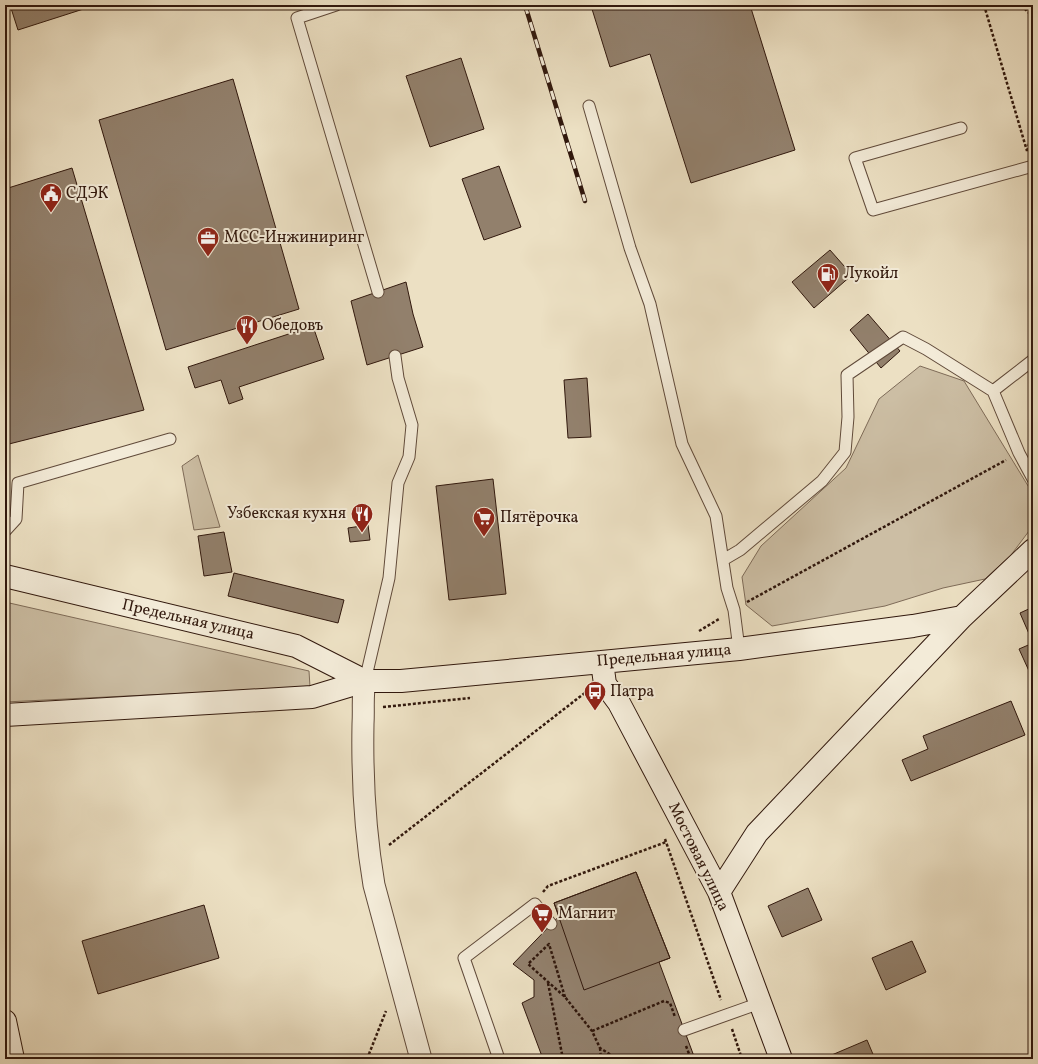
<svg xmlns="http://www.w3.org/2000/svg" width="1038" height="1064" font-family="Vollkorn,serif">
	<style>
		.green { fill: #ccbea4; stroke: #7e6b58 }
		.building { fill: #92806c; stroke: #31180d }
		.lines { fill: none; stroke-linecap: round; stroke-linejoin: round }
		.lane-casing { stroke: #604a3a; stroke-width: 13 }
		.street-casing { stroke: #604a3a; stroke-width: 23 }
		.secondary-casing { stroke: #31180d; stroke-width: 24 }
		.path { stroke: #31180d; stroke-width: 2.5; stroke-dasharray: 3 2; stroke-linecap: butt }
		.lane { stroke: #f3ebd8; stroke-width: 11 }
		.street { stroke: #f3ebd8; stroke-width: 21 }
		.secondary { stroke: #f3ebd8; stroke-width: 22 }
		.rail-casing { stroke: #31180d; stroke-width: 4.5 }
		.rail { stroke: #f3ebd8; stroke-width: 3; stroke-dasharray: 9; stroke-linecap: butt }
		.labels { text-anchor: middle; dominant-baseline: central; stroke-width: 4; stroke-linejoin: round; paint-order: stroke }
		.poi-label { font-size: 16px; fill: #31180d; stroke: #f3ebd8; text-anchor: start }
		.street-label { font-size: 16px; fill: #31180d; stroke: #f3ebd8 }
	</style>
	<rect width="100%" height="100%" fill="#ece0c3"/>
	<filter id="stains"><feTurbulence type="fractalNoise" baseFrequency=".005" numOctaves="4"/><feColorMatrix values="0 0 0 0 .2 0 0 0 0 .09 0 0 0 0 .02 0 0 0 .5 -.17"/></filter>
	<radialGradient id="worn" r=".72"><stop offset=".6" stop-color="#630" stop-opacity="0"/><stop offset="1" stop-color="#630" stop-opacity=".3"/></radialGradient>
	<!-- green -->
	<path class="green" d="M920 366 964 381 1033 494V509L1029 531 1011 555 985 579 943 588 885 606 772 626 746 605 742 577 761 546 846 468 879 399Z
		M198 455 220 527 194 530 182 466Z
		M5 602 309 671 310 687 5 702Z"/>
	<!-- building -->
	<path class="building" d="M10 5H96L18 30Z
		M590 5H605L592 9Z
		M605 5H750L795 150 691 183 650 54 610 67 592 9Z
		M461 58 484 129 430 147 406 76Z
		M233 79 299 309 166 350 99 120Z
		M499 166 521 227 484 240 462 179Z
		M72 168 144 410 5 445V189Z
		M830 250 852 275 814 308 792 282Z
		M406 282 413 314 423 347 367 365 351 301Z
		M868 314 900 351 881 368 850 330Z
		M313 326 324 359 239 387 243 399 229 404 221 380 195 388 188 367Z
		M587 378 591 437 568 438 564 380Z
		M493 479 506 594 449 600 436 486Z
		M368 525 370 540 350 542 348 528Z
		M224 532 232 572 204 576 198 536Z
		M234 573 344 600 338 623 228 596Z
		M1033 607V669L1029 671 1019 649 1033 643 1020 613Z
		M1011 701 1025 735 911 781 902 760 928 749 923 736Z
		M636 872 670 958 584 990 554 903Z
		M636 872 670 958 659 962 695 1059H543L522 1003 534 997V980L513 964 559 916 554 903Z
		M808 888 822 920 782 937 768 906Z
		M204 905 219 958 98 994 82 941Z
		M912 941 926 972 886 990 872 958Z
		M867 1040 875 1059H828L827 1057Z"/>
	<g class="lines">
		<!-- lane casing -->
		<g class="lane-casing">
			<path id="lane" d="M336 5 297 18 378 292
				M589 106 630 248 650 304 682 444 716 516 727 588 734 610 739 649
				M961 128 855 158 873 210 1033 166
				M1033 360 993 391 1019 453 1033 479
				M5 531 16 519 18 483 170 439
				M723 560 740 550 822 481 845 452 848 417 847 375 903 337 926 349 993 391
				M365 681 389 578 398 483 409 457 412 425 398 378 395 356
				M684 1030 760 1003
				M499 1059 464 958 535 904 551 924"/>
		</g>
		<!-- street casing -->
		<g class="street-casing">
			<path id="street" d="M365 681C362 696 364 709 363 724 362 778 365 832 374 885L421 1059"/>
		</g>
		<!-- secondary casing -->
		<g class="secondary-casing">
			<path id="secondary" d="M5 576 296 646 365 681
				M602 662 605 684 619 703 719 892 781 1059
				M5 715 312 697 365 681H401L739 649 913 626 962 617
				M719 892 757 833 962 617 1033 550
				M5 1021 13 1059"/>
		</g>
		<!-- path -->
		<path class="path" d="M984 5 1027 151
			M1021 5 1033 17
			M1027 151 1033 130
			M747 602 1006 460
			M699 631 719 619
			M383 707 470 698
			M665 839 721 1000
			M389 845 586 692
			M543 892 548 886 666 842
			M548 983 563 1059
			M565 997 549 944 528 964 565 997 592 1031 600 1048 611 1055 629 1059
			M732 1029 742 1059
			M592 1031 664 1001 670 1003 675 1017
			M686 1046 691 1059
			M600 1048 601 1059
			M367 1059 386 1011"/>
		<!-- lane -->
		<use href="#lane" class="lane"/>
		<!-- street -->
		<use href="#street" class="street"/>
		<!-- secondary -->
		<use href="#secondary" class="secondary"/>
		<!-- rail casing -->
		<g class="rail-casing">
			<path id="rail" d="M525 5 585 201"/>
		</g>
		<!-- rail -->
		<use href="#rail" class="rail"/>
	</g>
	<!-- icons -->
	<defs>
		<g id="civic-pin" transform="scale(1.15)"><path d="M0 17L-7.5 6A9.5 9.5 0 1 1 7.5 6Z" fill="#8f2418" stroke="#f3ebd8"/><path d="M-.6-6.5H3V-4.5H.6V-3L4-1V1h2V6H-6V1h2V-1L-.6-3ZM-1.2 2.5V6h2.4V2.5Z" fill="#fff"/></g>
		<g id="office-pin" transform="scale(1.15)"><path d="M0 17L-7.5 6A9.5 9.5 0 1 1 7.5 6Z" fill="#8f2418" stroke="#f3ebd8"/><path d="M-6-3h4V-5.5h4V-3h4V5H-6ZM-1-4.5V-3h2v-1.5ZM-6 0V1H6V0Z" fill="#fff"/></g>
		<g id="fuel-pin" transform="scale(1.15)"><path d="M0 17L-7.5 6A9.5 9.5 0 1 1 7.5 6Z" fill="#8f2418" stroke="#f3ebd8"/><path d="M-5.5-6h7V0h2V4h1.3V-2.5L3-4.5l.8-.8L6-3V5H2.5V1h-1V6h-7ZM-4.2-4.7v3.2H.2V-4.7Z" fill="#fff"/></g>
		<g id="restaurant-pin" transform="scale(1.15)"><path d="M0 17L-7.5 6A9.5 9.5 0 1 1 7.5 6Z" fill="#8f2418" stroke="#f3ebd8"/><path d="M-5-6h1v4h1v-4h1v4h1v-4h1v5L-1.5 .5V6h-2V.5L-5-1ZM5-6V6H3V1.5H1.5Q1.5-4 5-6Z" fill="#fff"/></g>
		<g id="supermarket-pin" transform="scale(1.15)"><path d="M0 17L-7.5 6A9.5 9.5 0 1 1 7.5 6Z" fill="#8f2418" stroke="#f3ebd8"/><path d="M-6-5.5h2.5l.6 2H6L4.5 2H-2.5L-4.4-4H-6ZM-1.5 3.2a1.3 1.3 0 1 0 .1 0ZM3 3.2a1.3 1.3 0 1 0 .1 0Z" fill="#fff"/></g>
		<g id="bus-pin" transform="scale(1.15)"><path d="M0 17L-7.5 6A9.5 9.5 0 1 1 7.5 6Z" fill="#8f2418" stroke="#f3ebd8"/><path d="M-5-6H5V4H4V6H2V4H-2V6H-4V4H-5ZM-3.5-4V0h7V-4ZM-3.5 1.2v1.5H-2V1.2ZM2 1.2v1.5H3.5V1.2Z" fill="#fff"/></g>
	</defs>
	<g fill-rule="evenodd">
		<use href="#civic-pin" x="51" y="194"/>
		<use href="#office-pin" x="208" y="238"/>
		<use href="#fuel-pin" x="828" y="274"/>
		<use href="#restaurant-pin" x="247" y="326"/>
		<use href="#restaurant-pin" x="362" y="514"/>
		<use href="#supermarket-pin" x="484" y="518"/>
		<use href="#bus-pin" x="595" y="692"/>
		<use href="#supermarket-pin" x="542" y="914"/>
	</g>
	<g class="labels">
		<!-- poi labels -->
		<g class="poi-label">
			<text x="66" y="194">СДЭК</text>
			<text x="224" y="238">МСС-Инжиниринг</text>
			<text x="844" y="274">Лукойл</text>
			<text x="262" y="326">Обедовъ</text>
			<text x="346" y="514" text-anchor="end">Узбекская кухня</text>
			<text x="500" y="518">Пятёрочка</text>
			<text x="610" y="692">Патра</text>
			<text x="558" y="914">Магнит</text>
		</g>
		<!-- street labels -->
		<g class="street-label">
			<text transform="translate(188 620) rotate(13)">Предельная улица</text>
			<text transform="translate(664 656) rotate(-5)">Предельная улица</text>
			<text transform="translate(698 857) rotate(64)">Мостовая улица</text>
		</g>
	</g>
	<!-- margin -->
	<rect width="1038" height="1064" fill="none" stroke="#ece0c3" stroke-width="20"/>
	<rect x="6" y="6" width="1026" height="1052" fill="none" stroke="#31180d" stroke-width="2"/>
	<rect x="10" y="10" width="1018" height="1044" fill="none" stroke="#31180d"/>
	<rect width="100%" height="100%" filter="url(#stains)"/>
	<rect width="100%" height="100%" fill="url(#worn)"/>
</svg>
